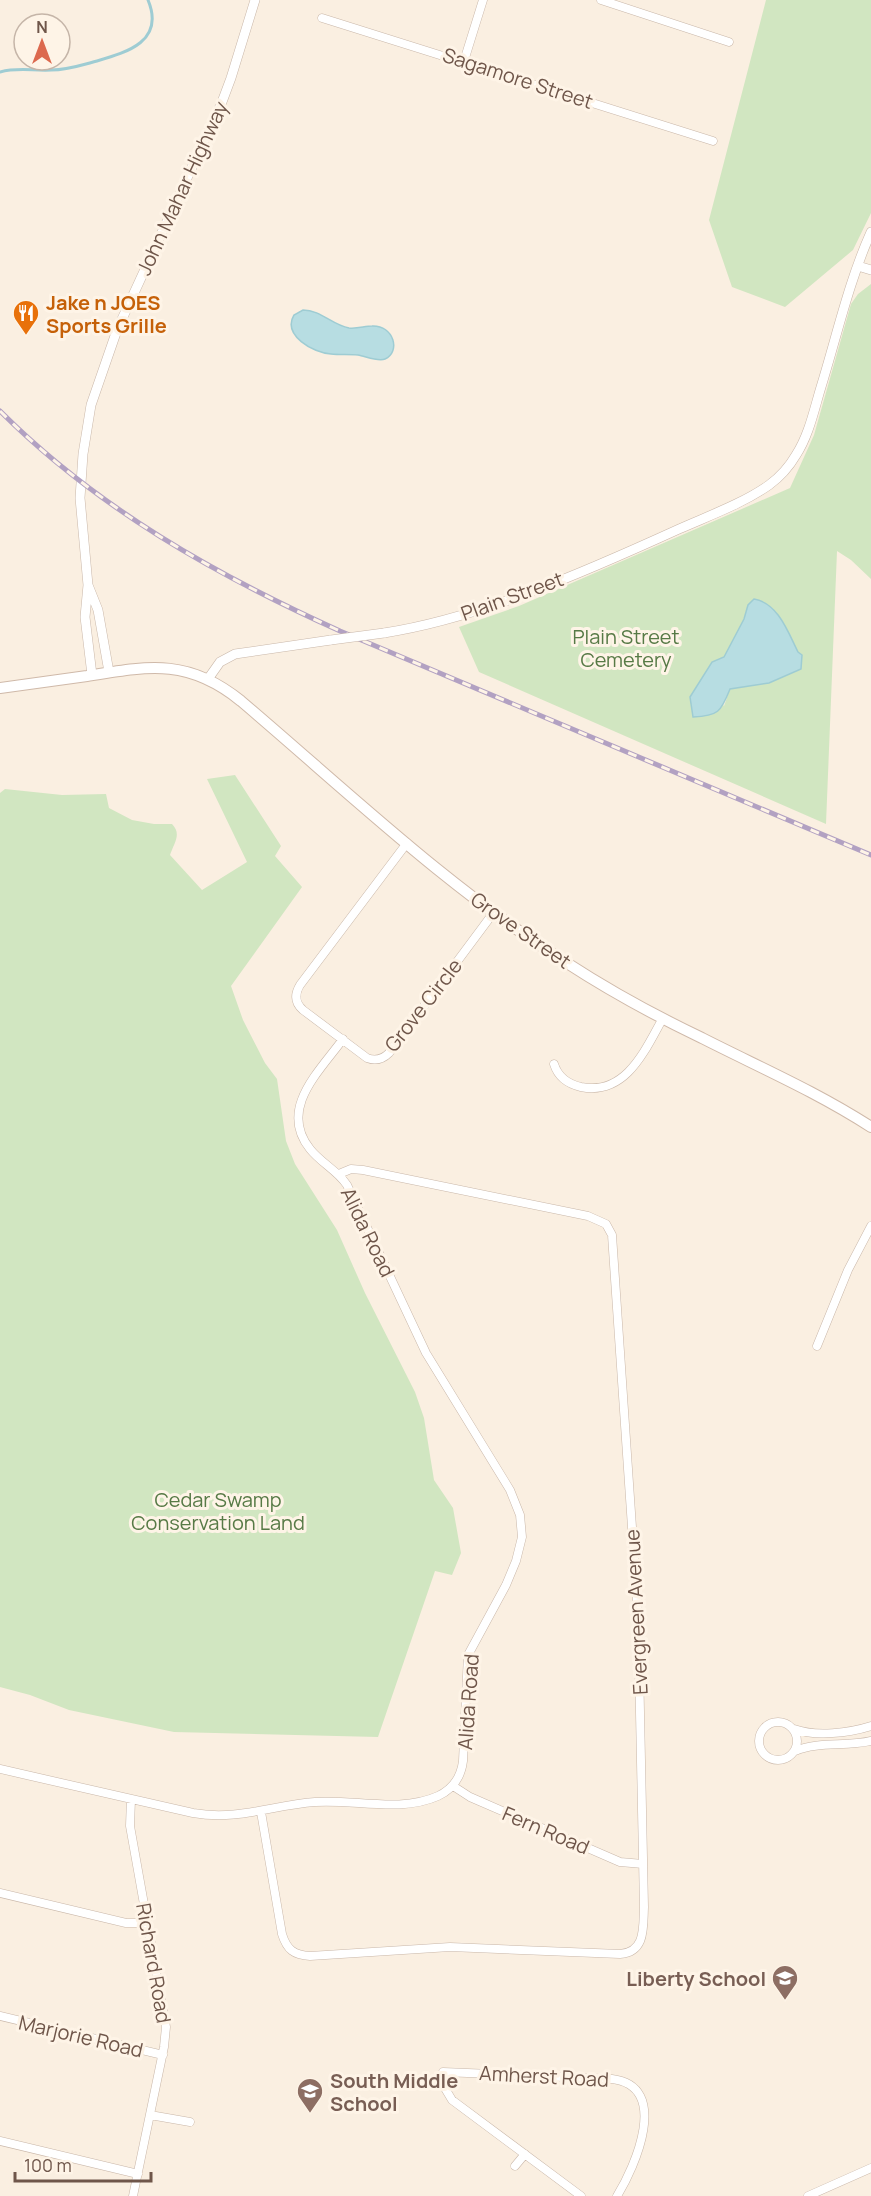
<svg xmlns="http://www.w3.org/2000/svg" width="871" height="2196" font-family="Manrope,sans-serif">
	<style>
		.green { fill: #d1e6c1; fill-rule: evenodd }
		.water { fill: #b7dde2; stroke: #9eccd3; stroke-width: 1.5 }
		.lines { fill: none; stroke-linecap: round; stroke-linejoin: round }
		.stream { stroke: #9eccd3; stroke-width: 3 }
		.minor-casing { stroke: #c9b7a9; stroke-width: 9 }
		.tertiary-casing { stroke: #c9b7a9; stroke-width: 10 }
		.secondary-casing { stroke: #cfb9a9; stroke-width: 12 }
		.minor { stroke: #fff; stroke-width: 8 }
		.tertiary { stroke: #fff; stroke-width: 9 }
		.secondary { stroke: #fff; stroke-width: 10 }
		.rail-casing { stroke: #b2a1c2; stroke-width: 5 }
		.rail { stroke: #fef4e7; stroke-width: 3; stroke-dasharray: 9; stroke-linecap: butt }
		.tertiary-bridge-casing { stroke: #c9b7a9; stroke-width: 10; stroke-linecap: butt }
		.tertiary-bridge { stroke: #fff; stroke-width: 9 }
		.labels { text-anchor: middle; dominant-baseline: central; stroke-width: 6; stroke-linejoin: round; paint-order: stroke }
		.street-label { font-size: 20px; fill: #6f564a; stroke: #fef4e7 }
		.food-label { font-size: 20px; font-weight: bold; fill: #c56008; stroke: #fef4e7; text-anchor: start }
		.park-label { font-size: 20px; fill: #577a46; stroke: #fef4e7 }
		.education-label { font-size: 20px; font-weight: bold; fill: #785e54; stroke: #fef4e7; text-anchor: end }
	</style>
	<rect width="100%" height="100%" fill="#faefe1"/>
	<!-- green -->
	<path class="green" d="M766 0H871V213L853 250 785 307 732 287 709 220Z
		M871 284V579L851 560 837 551 826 824 479 672 459 627 519 606 790 488 814 435 851 304 858 294ZM748 605 782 620 798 652 802 655 769 683 730 689 724 706 703 678 712 662 724 658 744 619Z
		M235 775 281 846 275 856 302 887 231 986 243 1020 265 1063 277 1079 286 1141 295 1164 337 1230 365 1293 415 1392 424 1418 434 1480 453 1508 461 1553 452 1575 435 1571 378 1737 174 1732 69 1710 30 1695 0 1687V793L5 789 62 795 106 794 109 808 132 820 154 824H172C182 834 174 843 170 855L202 890 247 862 207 779Z"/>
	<!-- water -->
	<path class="water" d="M303 310C321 310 332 325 349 328 357 329 365 326 372 326 394 325 401 352 385 359 378 362 365 356 358 355 349 354 340 355 331 354 313 353 282 335 294 315Z
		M754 599C778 603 788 632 798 652L802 655 801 669 769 683 730 689C721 712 718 716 693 717L690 697 712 662 724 657 744 619 748 605Z"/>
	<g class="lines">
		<!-- stream -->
		<path class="stream" d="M0 72C18 67 33 71 51 70 67 70 82 65 97 61 128 52 165 41 148 0"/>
		<!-- minor casing -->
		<g class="minor-casing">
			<path id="minor" d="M601 0 729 42
				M322 18 713 141
				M464 61 483 0
				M407 843 300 985C294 995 295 1003 303 1010L367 1058C375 1061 383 1059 389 1053L494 912
				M554 1064C558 1077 568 1084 581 1087 626 1096 645 1050 663 1018
				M817 1346 848 1270 871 1226
				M759 1741a19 19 0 1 1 38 0a19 19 0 1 1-38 0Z
				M794 1729C816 1737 849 1733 871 1726
				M795 1751C818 1741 846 1747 871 1741
				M0 1769 193 1813C238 1821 272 1805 315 1802 355 1799 400 1813 438 1796 453 1789 461 1777 463 1761L468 1655 506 1585 516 1561 522 1537 520 1515 510 1490 426 1353 347 1185C337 1170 321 1163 310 1149 278 1109 319 1072 343 1039
				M453 1786 470 1797 620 1862 643 1864
				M131 1799 130 1826 166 2027 164 2047 133 2196
				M261 1812 282 1934C287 1950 294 1955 310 1956L450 1947 620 1954C646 1952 643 1927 644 1907L638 1615 612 1235 606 1224 588 1216 363 1170 351 1169 339 1174
				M0 1893 126 1923H147
				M0 2016 163 2055
				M150 2115 190 2122
				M0 2141 138 2174
				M515 2166 525 2154
				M581 2196 452 2100 443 2085V2072L612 2079C671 2086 635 2167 617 2196
				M808 2196 871 2168"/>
		</g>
		<!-- tertiary casing -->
		<g class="tertiary-casing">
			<path id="tertiary" d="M858 266 871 270
				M88 585 98 610 109 672
				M384 633C481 618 589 570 679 529 708 516 742 504 769 485 780 477 789 467 796 455 809 435 814 410 821 387 837 335 849 281 871 232
				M92 675 85 617 88 585 80 498 83 454 91 405 117 330 222 102 231 78 255 0
				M208 679 220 662 235 654 331 640"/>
		</g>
		<!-- secondary casing -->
		<g class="secondary-casing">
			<path id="secondary" d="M0 688C29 684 58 680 87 676 149 666 188 658 241 701 347 791 449 889 567 963 610 991 656 1016 702 1038 759 1067 817 1092 871 1127"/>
		</g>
		<!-- minor -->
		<use href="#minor" class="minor"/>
		<!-- tertiary -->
		<use href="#tertiary" class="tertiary"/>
		<!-- secondary -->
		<use href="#secondary" class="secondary"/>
		<!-- rail casing -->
		<g class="rail-casing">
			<path id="rail" d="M0 411C97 508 216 575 340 631L871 855"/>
		</g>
		<!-- rail -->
		<use href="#rail" class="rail"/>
		<!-- tertiary-bridge casing -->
		<g class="tertiary-bridge-casing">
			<path id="tertiary-bridge" d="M331 640 384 633"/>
		</g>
		<!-- tertiary-bridge -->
		<use href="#tertiary-bridge" class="tertiary-bridge"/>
	</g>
	<!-- icons -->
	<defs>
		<g id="restaurant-pin" transform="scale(1.35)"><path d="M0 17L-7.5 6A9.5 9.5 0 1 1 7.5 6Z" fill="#e8710a" stroke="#fef4e7"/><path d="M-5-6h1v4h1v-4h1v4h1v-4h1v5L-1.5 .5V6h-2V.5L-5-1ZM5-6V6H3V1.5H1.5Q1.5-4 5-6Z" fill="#fff"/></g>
		<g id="school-pin" transform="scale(1.35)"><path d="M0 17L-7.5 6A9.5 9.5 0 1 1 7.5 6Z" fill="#8d6e63" stroke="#fef4e7"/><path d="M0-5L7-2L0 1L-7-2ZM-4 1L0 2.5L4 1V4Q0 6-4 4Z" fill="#fff"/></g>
	</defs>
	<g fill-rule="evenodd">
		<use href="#restaurant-pin" x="26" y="313"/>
		<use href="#school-pin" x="785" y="1978"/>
		<use href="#school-pin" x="310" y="2091"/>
	</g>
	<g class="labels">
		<!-- street labels -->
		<g class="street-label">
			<text transform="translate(518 78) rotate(18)">Sagamore Street</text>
			<text transform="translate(182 188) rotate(-65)">John Mahar Highway</text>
			<text transform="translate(512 596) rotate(-20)">Plain Street</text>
			<text transform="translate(521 930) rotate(35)">Grove Street</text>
			<text transform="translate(423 1005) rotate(-52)">Grove Circle</text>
			<text transform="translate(368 1232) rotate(64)">Alida Road</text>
			<text transform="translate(636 1612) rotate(-93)">Evergreen Avenue</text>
			<text transform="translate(468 1702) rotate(-86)">Alida Road</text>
			<text transform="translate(546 1830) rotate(23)">Fern Road</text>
			<text transform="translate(154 1963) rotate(80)">Richard Road</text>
			<text transform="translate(81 2036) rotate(13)">Marjorie Road</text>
			<text transform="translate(544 2076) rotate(3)">Amherst Road</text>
		</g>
		<!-- food labels -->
		<g class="food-label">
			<text x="46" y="302">Jake n JOES<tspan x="46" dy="23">Sports Grille</tspan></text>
		</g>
		<!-- park labels -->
		<g class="park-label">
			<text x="626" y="636">Plain Street<tspan x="626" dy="23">Cemetery</tspan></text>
			<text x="218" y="1499">Cedar Swamp<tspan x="218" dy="23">Conservation Land</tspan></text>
		</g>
		<!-- education labels -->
		<g class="education-label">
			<text x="766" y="1978">Liberty School</text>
			<text x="330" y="2080" text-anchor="start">South Middle<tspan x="330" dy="23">School</tspan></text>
		</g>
	</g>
	<!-- north arrow -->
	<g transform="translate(42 42)"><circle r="28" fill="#fef4e7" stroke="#c5b5a8" stroke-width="1.5"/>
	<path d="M0-4.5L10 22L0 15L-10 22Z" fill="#dc694e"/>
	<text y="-9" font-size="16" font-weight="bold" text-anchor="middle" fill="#6f564a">N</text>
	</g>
	<!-- scale -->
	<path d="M15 2172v9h136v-9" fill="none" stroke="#6f564a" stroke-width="3"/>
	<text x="24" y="2172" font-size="18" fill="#6f564a" stroke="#fef4e7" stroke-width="4.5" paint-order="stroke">100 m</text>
</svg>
